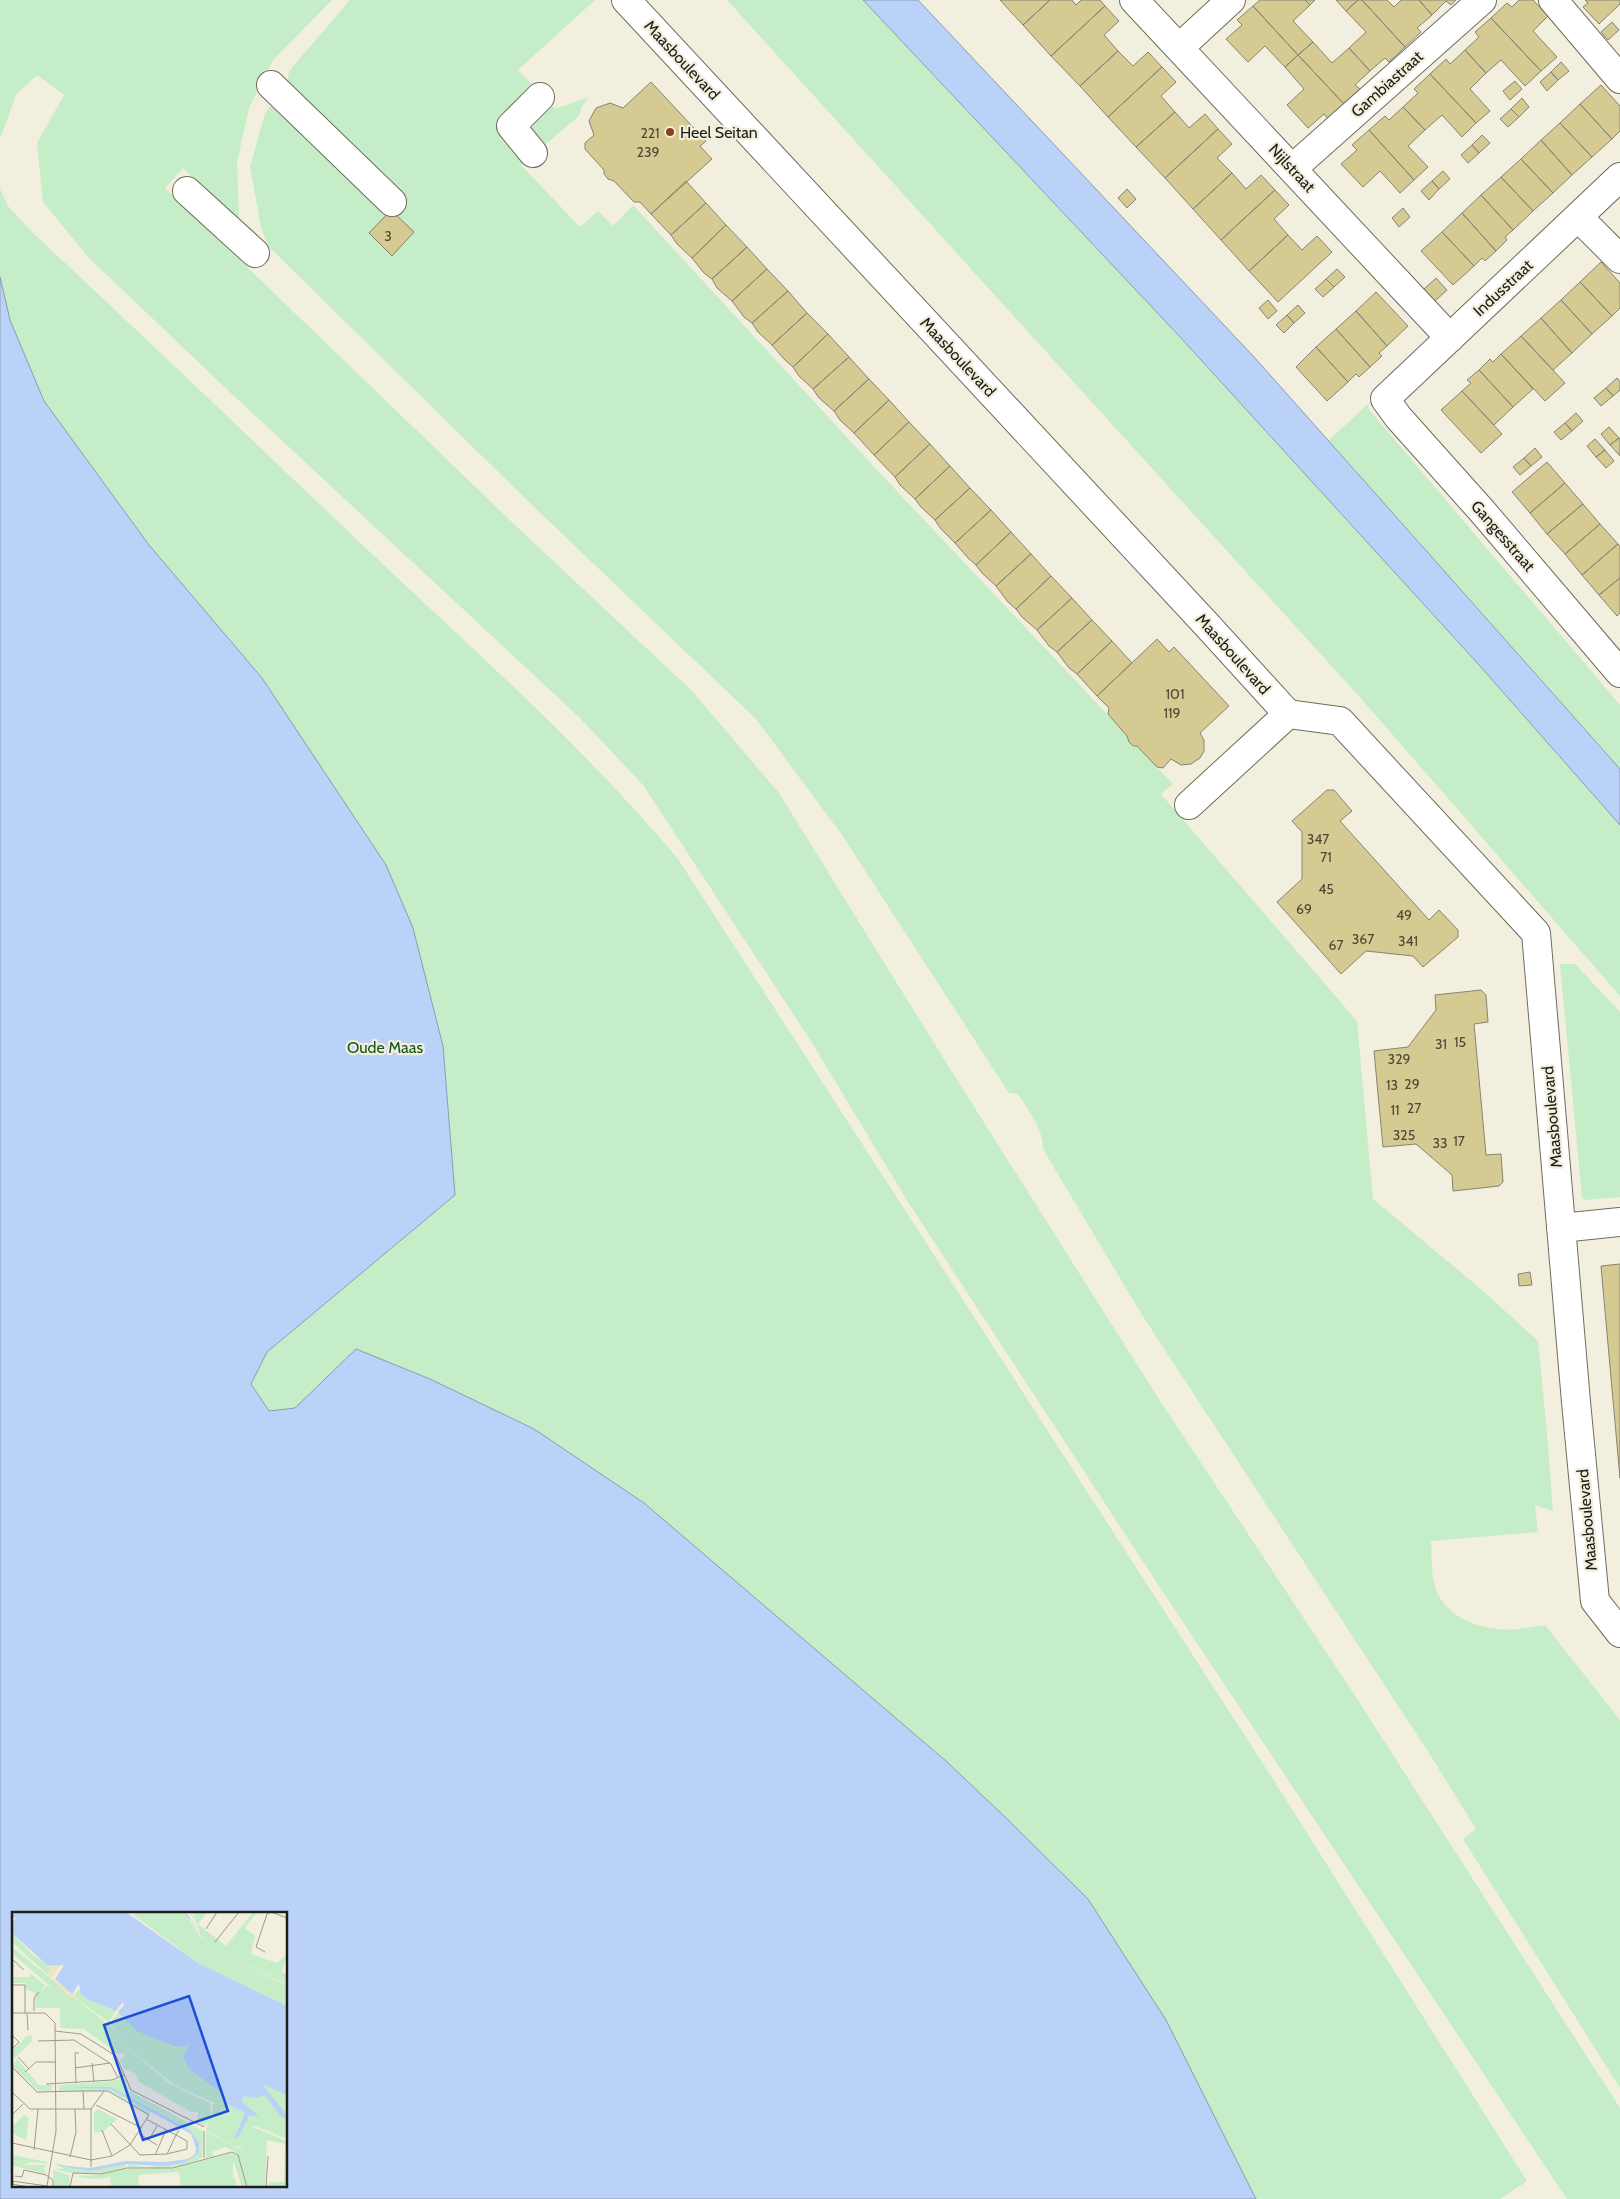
<svg xmlns="http://www.w3.org/2000/svg" width="1620" height="2199" font-family="Cabin,sans-serif">
	<style>
		.green { fill: #c5edc7 }
		.water { fill: #bad2f8; stroke: #8b9bb4; fill-rule: evenodd }
		.building { fill: #d4ca92; stroke: #868475 }
		.lines { fill: none; stroke-linecap: round; stroke-linejoin: round }
		.minor-casing { stroke: #6f6c5e; stroke-width: 30 }
		.minor { stroke: #fff; stroke-width: 28 }
		.poi-dot { fill: #89441b; stroke: #f2efde; stroke-width: 2 }
		.labels { text-anchor: middle; dominant-baseline: central; stroke-width: 4.5; stroke-linejoin: round; paint-order: stroke }
		.number-label { font-size: 14px; fill: #4b4835 }
		.street-label { font-size: 16px; fill: #1d1c16; stroke: #f2efde }
		.poi-label { font-size: 16px; fill: #1d1c16; stroke: #f2efde; text-anchor: start }
		.park-label { font-size: 16px; fill: #155420; stroke: #f2efde }
		.inset-road { fill: none; stroke: #9d9b8e; stroke-width: 1 }
		.view { fill: #1d4ed8; fill-opacity: 0.15; stroke: #1d4ed8; stroke-width: 2.5 }
		.inset-edge { fill: none; stroke: #1d1c16; stroke-width: 2.5 }
	</style>
	<rect width="100%" height="100%" fill="#f2efde"/>
	<!-- green -->
	<path class="green" d="M0 0H332L273 60 249 108 237 162 239 221 183 168 165 188 516 526 691 690 779 793 947 1064 1162 1404 1350 1688 1620 2108V2199H1567L1157 1583 908 1202 809 1038 643 785 579 717 234 396 88 257 43 202 37 143 64 95 37 75 16 95 0 139Z
		M350 0H595L518 70 555 109 589 97 581 108 579 116 521 165 580 227 598 211 613 226 633 205 877 470 1173 784 1161 794 1357 1021 1373 1199 1482 1290 1538 1341 1547 1433 1553 1511 1535 1505 1538 1532 1431 1541C1432 1555 1431 1570 1434 1583 1441 1613 1471 1627 1499 1629 1513 1631 1531 1627 1545 1625L1620 1720V2088L1463 1839 1476 1829 1429 1753 1142 1315 1043 1149C1043 1127 1029 1112 1018 1094L1009 1093 842 835 756 719 531 504 268 246 261 227 250 167 265 113 287 86 289 71Z
		M727 0H863L1181 338 1480 666 1620 825V996L1365 703Z
		M0 189 8 206 32 232C152 344 271 458 390 571 489 664 591 755 678 859L1269 1773 1527 2181 1500 2199H952L0 1133Z
		M1369 403 1368 408 1376 418 1620 705V769L1328 441Z
		M1560 964H1575L1620 1012V1197L1585 1200 1582 1198Z"/>
	<!-- water -->
	<path class="water" d="M863 0H918L1255 358 1620 769V825L1480 666 1181 338Z
		M0 277 10 320 44 401 149 545 262 678 386 865 413 928 443 1046 455 1195 267 1352 251 1384 269 1411 295 1408 356 1349 430 1379 534 1429 644 1503 946 1761 1004 1816 1088 1899 1166 2020 1256 2199H0ZM14 1913H286V2185H14Z"/>
	<!-- building -->
	<path class="building" d="M1000 0H1050L1023 25Z
		M1050 0H1072L1076 5 1081 0H1100L1105 6 1051 56 1023 25Z
		M1260 0H1305L1310 5 1293 21 1313 42 1298 55 1253 6Z
		M1305 0H1315L1310 5Z
		M1336 0H1358L1346 11Z
		M1358 0H1362L1405 47 1389 62 1385 58 1370 71 1349 48 1366 32 1346 11Z
		M1362 0H1387L1394 7 1401 0H1419L1432 15 1417 28 1421 32 1405 47Z
		M1419 0H1456L1451 5 1446 1 1432 15Z
		M1519 0H1533L1548 16 1533 31 1557 57 1541 71 1491 18 1507 3 1512 7Z
		M1585 0H1620V4L1599 24 1583 7 1588 3Z
		M1105 6 1119 21 1104 35 1118 51 1080 86 1051 56Z
		M1253 6 1298 55 1285 67 1265 46 1248 62 1226 39 1242 25 1237 20Z
		M1491 18 1541 71 1525 86 1501 60 1486 73 1465 50 1479 37 1475 32Z
		M1612 22 1619 30 1608 40 1601 32Z
		M1313 42 1332 63 1349 48 1370 71 1355 85 1360 89 1344 104 1298 55Z
		M1465 50 1486 73 1470 89 1490 111 1476 123 1430 74 1446 59 1450 64Z
		M1118 51 1133 66 1148 52 1162 67 1108 117 1080 86Z
		M1298 55 1344 104 1328 119 1324 114 1308 128 1287 105 1304 89 1285 67Z
		M1561 62 1569 71 1558 80 1551 72Z
		M1162 67 1176 82 1161 96 1175 112 1136 147 1108 117Z
		M1551 72 1558 80 1547 91 1540 82Z
		M1430 74 1476 123 1462 137 1442 115 1425 130 1403 107 1418 93 1414 89Z
		M1515 81 1522 89 1510 100 1503 91Z
		M651 82 706 141 700 146 712 159 651 214 640 202H634L614 181 608 179 604 174V170L585 149V143L594 135 589 121 596 108 610 103 623 108Z
		M1601 85 1620 106V131L1612 139 1580 104Z
		M1522 98 1529 107 1519 117 1511 109Z
		M1580 104 1612 139 1592 157 1560 123Z
		M1403 107 1425 130 1408 146 1428 167 1414 180 1369 130 1385 116 1389 120Z
		M1511 109 1519 117 1508 127 1500 119Z
		M1175 112 1189 128 1205 114 1218 129 1165 178 1136 147Z
		M1560 123 1592 157 1572 175 1541 140Z
		M1218 129 1232 144 1217 158 1232 173 1193 209 1165 178Z
		M1369 130 1414 180 1400 193 1380 171 1363 187 1341 164 1357 150 1352 145Z
		M1482 135 1490 143 1479 153 1472 145Z
		M1541 140 1572 175 1553 193 1521 159Z
		M1472 145 1479 153 1468 163 1461 155Z
		M1521 159 1553 193 1533 211 1501 177Z
		M1443 171 1450 179 1439 189 1432 181Z
		M1232 173 1246 189 1261 175 1275 190 1221 240 1193 209Z
		M1501 177 1533 211 1513 230 1481 195Z
		M686 181 706 203 671 235 651 214Z
		M1432 181 1439 189 1429 200 1421 191Z
		M1127 189 1136 199 1127 208 1118 198Z
		M1275 190 1289 205 1274 219 1288 235 1249 271 1221 240Z
		M1481 195 1513 230 1505 237 1507 240 1496 251 1462 213Z
		M706 203 726 225 692 258 677 244 671 235Z
		M1403 208 1410 217 1399 227 1392 218Z
		M391 210 414 232 392 256 369 233Z
		M1462 213 1496 251 1485 261 1482 258 1474 266 1442 232Z
		M726 225 747 247 712 279 704 273 692 258Z
		M1442 232 1474 266 1453 285 1421 251Z
		M1288 235 1302 250 1317 236 1332 252 1278 302 1249 271Z
		M747 247 767 269 732 301 717 288 712 279Z
		M1601 262 1620 283V308L1612 316 1580 282Z
		M767 269 788 291 752 323 744 317 732 301Z
		M1337 269 1345 277 1334 287 1326 279Z
		M1436 278 1447 290 1434 302 1423 290Z
		M1326 279 1334 287 1323 297 1315 289Z
		M1580 282 1612 316 1592 334 1561 300Z
		M788 291 807 313 772 345 758 332 752 323Z
		M1376 292 1408 326 1387 346 1356 311Z
		M1268 300 1277 311 1268 319 1259 308Z
		M1561 300 1592 334 1572 353 1541 318Z
		M1298 305 1305 313 1294 323 1287 315Z
		M1356 311 1387 346 1379 353 1382 356 1370 367 1336 329Z
		M807 313 828 334 793 367 785 360 772 345Z
		M1287 315 1294 323 1284 333 1276 325Z
		M1541 318 1572 353 1553 370 1521 336Z
		M1336 329 1370 367 1359 377 1356 374 1348 382 1316 347Z
		M828 334 849 357 813 389 799 376 793 367Z
		M1521 336 1565 383 1545 401 1501 354Z
		M1316 347 1348 382 1327 401 1296 367Z
		M1501 354 1533 389 1513 407 1479 370 1490 359 1493 362Z
		M849 357 869 379 834 411 819 398 813 389Z
		M1479 370 1513 407 1494 425 1462 391 1471 383 1467 380Z
		M1617 378 1620 382V390L1613 396 1606 388Z
		M869 379 889 400 854 433 840 420 834 411Z
		M1606 388 1613 396 1601 406 1594 398Z
		M1462 391 1502 434 1481 453 1441 410Z
		M889 400 909 422 874 455 854 433Z
		M1576 413 1583 421 1572 431 1565 423Z
		M909 422 930 444 895 477 874 455Z
		M1565 423 1572 431 1561 440 1554 432Z
		M1609 427 1619 438 1610 445 1601 434Z
		M1619 438 1620 440V456L1610 445Z
		M1595 439 1605 450 1596 457 1587 446Z
		M930 444 950 466 915 499 900 485 895 477Z
		M1535 448 1542 457 1531 466 1524 458Z
		M1605 450 1614 461 1606 468 1596 457Z
		M1524 458 1531 466 1520 475 1513 467Z
		M1547 462 1565 483 1530 513 1512 492Z
		M950 466 970 488 935 520 921 507 915 499Z
		M1565 483 1583 504 1547 534 1530 513Z
		M970 488 991 510 955 543 941 529 935 520Z
		M1583 504 1600 524 1565 554 1547 534Z
		M991 510 1011 532 976 565 968 558 955 543Z
		M1600 524 1618 544 1582 575 1565 554Z
		M1011 532 1031 554 996 586 982 573 976 565Z
		M1618 544 1620 547V578L1599 595 1582 575Z
		M1031 554 1051 576 1016 609 1008 602 996 586Z
		M1051 576 1072 598 1037 630 1022 617 1016 609Z
		M1620 578V613L1617 616 1599 595Z
		M1072 598 1092 620 1057 652 1049 646 1037 630Z
		M1092 620 1112 641 1077 674 1069 668 1057 652Z
		M1157 639 1169 652 1174 647 1229 706 1200 733 1204 740V751L1200 758 1191 764 1181 765 1171 759 1163 768 1157 767 1137 746H1133L1129 742 1127 736 1108 714 1109 708 1097 696Z
		M1112 641 1132 663 1097 696 1077 674Z
		M1327 790H1334L1352 811 1340 821 1429 920 1439 910 1458 930V937L1423 967 1413 956 1366 951 1341 974 1277 902 1302 879V832L1292 821Z
		M1481 990 1486 995 1488 1022 1474 1024 1486 1155 1501 1154 1503 1182 1499 1186 1453 1191 1452 1175 1416 1144 1383 1147 1374 1051 1408 1047 1436 1010 1435 995Z
		M1620 1264V1478L1601 1266Z
		M1530 1272 1532 1285 1519 1286 1518 1274Z"/>
	<g class="lines">
		<!-- minor casing -->
		<g class="minor-casing">
			<path id="minor" d="M626 0 1206 624 1288 714 1340 721 1536 933 1576 1402 1595 1601 1620 1633
				M1134 0 1450 338
				M1553 0 1620 79
				M1179 48 1231 0
				M271 85 392 202
				M533 153 511 126 540 97
				M1293 168 1482 0
				M1620 177 1385 399 1398 417 1482 511 1620 673
				M187 191 255 253
				M1579 218 1620 259
				M1189 805 1288 714
				M1561 1228 1620 1222"/>
		</g>
		<!-- minor -->
		<use href="#minor" class="minor"/>
	</g>
	<!-- markers -->
	<circle class="poi-dot" cx="670" cy="132" r="5"/>
	<g class="labels">
		<!-- number labels -->
		<g class="number-label">
			<text x="650" y="133">221</text>
			<text x="648" y="152">239</text>
			<text x="388" y="236">3</text>
			<text x="1175" y="694">101</text>
			<text x="1172" y="713">119</text>
			<text x="1318" y="839">347</text>
			<text x="1326" y="857">71</text>
			<text x="1326" y="889">45</text>
			<text x="1304" y="909">69</text>
			<text x="1404" y="915">49</text>
			<text x="1363" y="939">367</text>
			<text x="1408" y="941">341</text>
			<text x="1336" y="945">67</text>
			<text x="1460" y="1042">15</text>
			<text x="1441" y="1044">31</text>
			<text x="1399" y="1059">329</text>
			<text x="1412" y="1084">29</text>
			<text x="1392" y="1085">13</text>
			<text x="1414" y="1108">27</text>
			<text x="1395" y="1110">11</text>
			<text x="1404" y="1135">325</text>
			<text x="1459" y="1141">17</text>
			<text x="1440" y="1143">33</text>
		</g>
		<!-- street labels -->
		<g class="street-label">
			<text transform="translate(682 60) rotate(47)">Maasboulevard</text>
			<text transform="translate(1387 84) rotate(-42)">Gambiastraat</text>
			<text transform="translate(1292 168) rotate(47)">Nijlstraat</text>
			<text transform="translate(1503 288) rotate(-43)">Indusstraat</text>
			<text transform="translate(958 357) rotate(47)">Maasboulevard</text>
			<text transform="translate(1503 536) rotate(49)">Gangesstraat</text>
			<text transform="translate(1233 654) rotate(48)">Maasboulevard</text>
			<text transform="translate(1552 1117) rotate(-95)">Maasboulevard</text>
			<text transform="translate(1587 1520) rotate(-95)">Maasboulevard</text>
		</g>
		<!-- poi labels -->
		<g class="poi-label">
			<text x="680" y="132">Heel Seitan</text>
		</g>
		<!-- park labels -->
		<g class="park-label">
			<text x="385" y="1047">Oude Maas</text>
		</g>
	</g>
	<!-- overview -->
	<g transform="translate(12 1912)">
		<rect width="275" height="275" fill="#f2efde"/>
		<path d="M118 0H174L190 32 275 74V94L186 51ZM177 0 184 6 180 0H195L186 12 214 34 241 0H245L233 16 243 24 239 42 265 51 275 42 270 60 275 62 274 69 200 34 275 70V73L191 32 184 10ZM0 21 19 41 38 55 36 63 0 30ZM0 35 115 128 97 112 113 93 275 183V227L243 214 240 215 275 229V275H255L259 270H272L273 232 255 228 253 275H236L224 240 213 235 200 240 202 246H194V219L224 236H228L231 234 223 235 194 218 198 205 193 215 185 210 186 200H179L127 170 123 161 112 157 108 148 113 144 112 141 106 142 72 117 48 116V96H24L23 81 13 77V71H0V65H18V61L33 73 28 81 34 74 39 75 0 41ZM107 129 161 172 204 192H200L201 198 199 205 198 191 157 171ZM67 77 71 85 104 99 96 110 61 84ZM15 124 19 123 21 128 3 146 0 139ZM5 147 27 173H40V179L25 178 0 154ZM112 165 116 178 191 219 190 246 174 253 146 257 116 255V252L134 255 172 251 187 241V231L178 218 99 175H49L96 176 139 200 137 203 97 179H47V173L102 169ZM86 197 105 207 92 219 82 221V200ZM12 203 17 206 14 228 0 221V215ZM220 241 226 245 235 275H230L221 248V264L226 275H169L167 260 126 263 127 275H99L98 265 83 267 61 264 89 263 111 257H160ZM0 243 35 250V252L19 250 12 253 29 256 15 253H35L32 256 34 262 0 253V249L9 252 0 248ZM42 251 74 258 114 252V255L90 262 58 261 42 257H52ZM41 258 57 263 58 275H42Z" fill="#c5edc7" fill-rule="evenodd"/>
		<path d="M51 52 39 66 64 83 66 88 58 85 36 64 38 55Z" fill="#efe5c0"/>
		<path d="M0 0H114L186 51 275 94V183L250 172 272 199 275 207 269 205 253 183 243 186 231 184 230 190 247 204H237L226 226 223 225 233 201 215 192 207 179 178 158 171 145 178 131 173 135 162 134 125 119 106 100 112 93 111 90 104 99 77 88 69 83 67 72 60 82 43 67 52 53 36 54 0 21V10L4 6H0ZM171 0 175 2 181 10 191 32 275 74 190 32 180 9ZM49 175H99L178 218 187 231V241L172 251 149 254 114 252 78 259 44 253 78 256 114 249 153 250 176 247 183 242 184 236 179 222 98 177Z" fill="#bad2f8"/>
		<path class="inset-road" d="M259 0 275 6M194 17 205 0M203 30 227 0M253 40 244 35 255 2 259 0M0 47 12 58M0 73H13V101M22 99V86L27 80M0 101H33L43 111 44 219 35 274M15 101 16 118M43 119 69 122 104 144 119 178 192 215M0 123 7 130 0 137M26 129 62 128 99 152 106 166M6 145 17 157M80 151 82 170M0 155 25 180 71 179 72 197M63 156 98 151M13 160 24 150H44M64 171 63 141H67M34 172 100 168 112 163M0 180 18 197H79L92 179M84 193 130 216M79 197V255M0 203 11 192M99 212 128 243 155 242 164 223 134 207M90 218 100 244M127 222 145 233M137 228 145 214M0 231 79 248 100 244 118 233 137 203 96 179H71M22 238 26 197M155 242 175 237V229L164 223 167 218M143 243 154 218M58 245 64 220 63 197M192 246V219M3 264 10 265 12 258 34 263 41 268V275M0 269 35 274M0 272 17 275M58 275 61 261 89 262 115 256H161L220 240 226 243 235 275M254 275 256 244"/>
		<path class="view" d="M177 84 216 199 131 228 92 113Z"/>
		<rect width="275" height="275" class="inset-edge"/>
	</g>
</svg>
